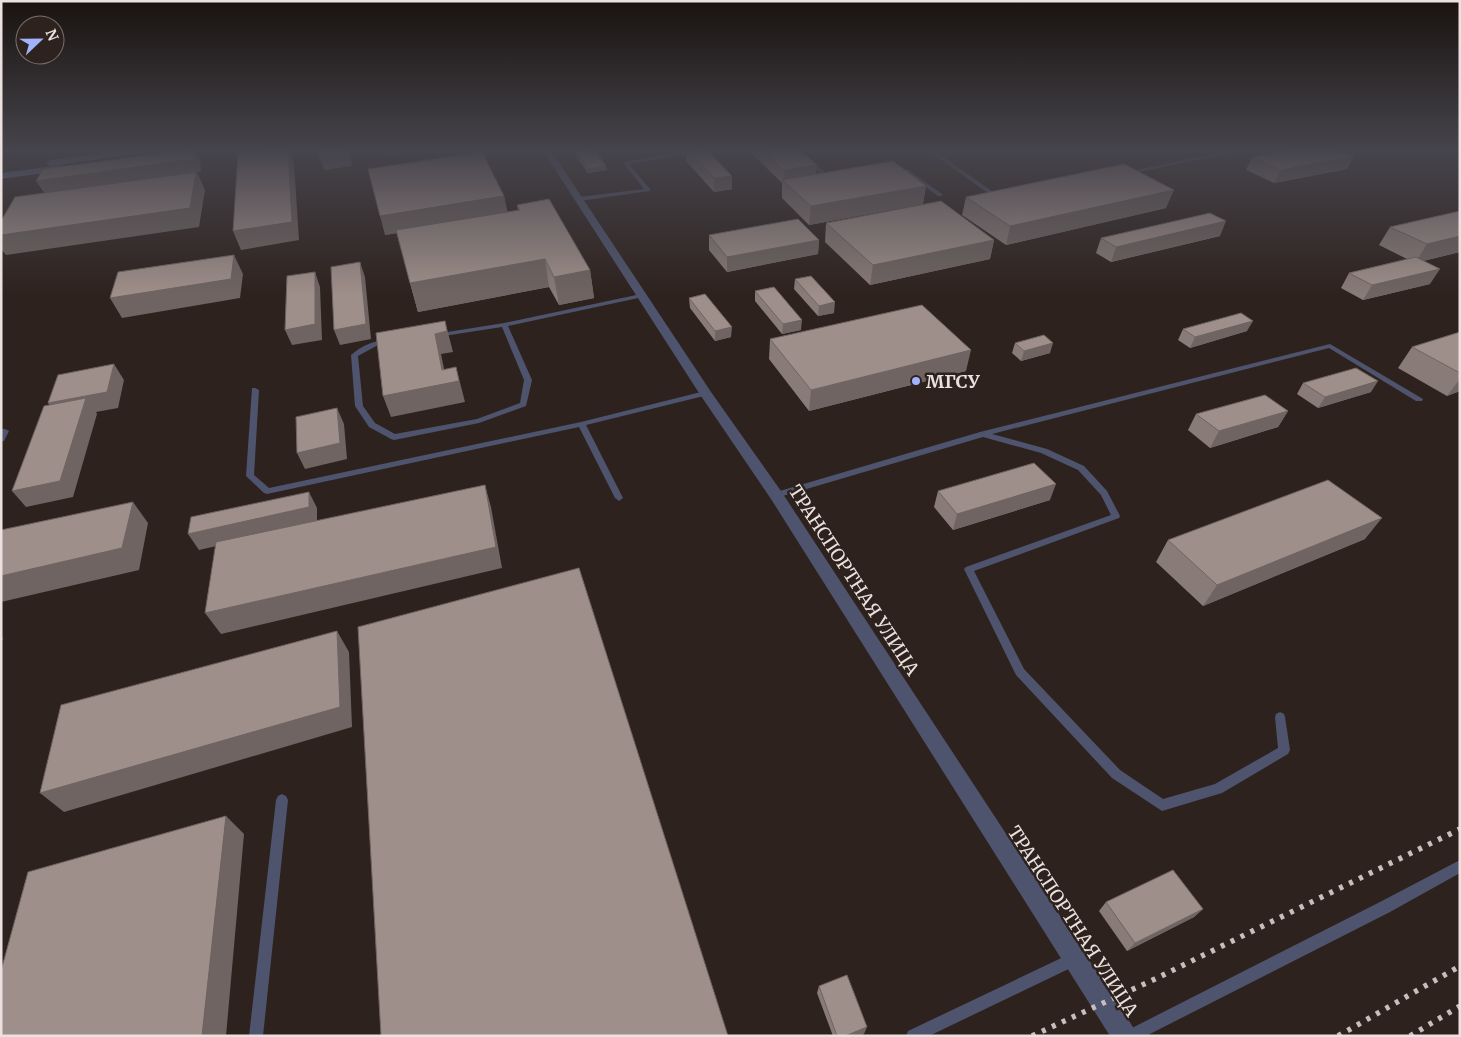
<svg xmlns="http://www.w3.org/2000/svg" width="1461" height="1037" font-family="Merriweather,serif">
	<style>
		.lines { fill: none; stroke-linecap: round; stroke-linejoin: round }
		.service { fill: #4e546d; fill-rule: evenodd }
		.minor { fill: #4e546d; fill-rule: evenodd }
		.secondary { fill: #656e95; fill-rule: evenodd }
		.rail { stroke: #c8bebb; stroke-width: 5.5; stroke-dasharray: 4 7; stroke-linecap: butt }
		.wall { fill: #897b77 }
		.shaded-wall { fill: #6f6461 }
		.building { fill: #9f8f8a; stroke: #6f6461 }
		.poi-dot { fill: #a2b2fd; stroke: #2e221e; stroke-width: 2 }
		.labels { text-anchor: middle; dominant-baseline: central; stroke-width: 5; stroke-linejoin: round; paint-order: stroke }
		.poi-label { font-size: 18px; font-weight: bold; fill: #ebe2df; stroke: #2e221e; text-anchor: start }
		.street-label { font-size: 18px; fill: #ebe2df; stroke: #2e221e }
	</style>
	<rect width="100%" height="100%" fill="#2e221e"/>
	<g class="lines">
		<!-- service -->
		<path class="service" d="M96 149C101 149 101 151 105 152 109 154 113 152 117 154 110 158 102 155 96 149Z
			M702 149H715L629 164 650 189V191L579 201 576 199 579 197 644 189 624 164V162Z
			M793 149H798L833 179V181H829Z
			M926 149H932L1000 197 995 198Z
			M1238 149H1249L1125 175 1122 173Z
			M907 169 942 194V196H938L906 173 895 175 892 173Z
			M641 294 643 295V297L508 326 532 380 526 406 479 423 394 440 391 439 369 427 355 406 351 355C361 346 375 339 389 341V343L378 345 358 356 363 406 375 423 395 434 477 419 520 403 524 380 502 327 437 337 434 335 435 334 504 323Z
			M1330 344 1423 399 1422 401H1416L1329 348 992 434 1047 449 1084 466 1107 491 1120 516 1119 518 974 571 1024 669 1120 770 1163 799 1215 784 1278 748 1275 717 1276 714 1280 712 1284 714 1285 717 1290 750 1288 754 1222 793 1162 811 1112 778 1016 675 964 569 966 567 1111 515 1101 495 1078 470 1041 453 983 437 776 498 772 495 773 493 980 432Z
			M252 388H255L259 390 254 475 269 488 581 422 705 391 709 393 708 395 586 425 623 498 619 501 615 498 579 427 267 494 264 493 246 476Z
			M2 429H5L9 431 4 441H1Z
			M282 794 286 796 288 800 263 1036H249L276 800 278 796Z
			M1460 860V873L1390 912 1146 1036H1124L1126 1031 1380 902Z
			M1074 952 1079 954 1081 959 1079 964 929 1036H906L908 1031Z"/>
		<!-- minor -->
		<path class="minor" d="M542 149H550L711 392 781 491 1133 1027 1136 1036H1110L771 499 699 393Z"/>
		<!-- secondary -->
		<path class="secondary" d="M138 149H164L160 151 50 166 46 163 50 160Z
			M184 149H207L176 155 172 153Z
			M62 165 65 166V170L1 179V173Z"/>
		<!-- rail -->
		<path class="rail" d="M1032 1036 1155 979 1460 829
			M1338 1036 1460 966
			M1410 1036 1460 1006"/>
	</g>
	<!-- wall -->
	<path class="wall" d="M686 149H706L732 176V189L714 192 686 161Z
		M747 149H799L816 174 926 186 923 204 809 225 782 198V183Z
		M576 151 606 166 607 170 588 173 576 156Z
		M1354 156 1347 169 1274 183 1246 170 1252 157Z
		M504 196 507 212 518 210 517 205 590 270 594 298 559 305 549 287 418 312 410 283 397 233 385 235Z
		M966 197 1166 208 1006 245 962 215Z
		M1460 211V252L1423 261 1430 284 1363 300 1341 288 1349 273 1407 259 1379 245 1390 227Z
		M826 223 994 240 990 259 870 285 825 242Z
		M709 235 819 240 818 254 727 272 709 250Z
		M1220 236 1111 262 1096 253 1101 238Z
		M795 279 834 313 818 316 794 289Z
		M755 291 801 330 782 334 755 301Z
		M689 298 731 337 715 341 690 308Z
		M1183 329 1247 331 1190 348 1178 340Z
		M1460 332V391L1447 396 1398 368 1412 347Z
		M770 339 966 371 809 411 769 359Z
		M1015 343 1050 353 1021 361 1012 353Z
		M1303 383 1371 392 1318 408 1297 394Z
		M1288 411 1278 427 1210 448 1188 430 1196 414Z
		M938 491 1050 500 953 530 934 507Z
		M1365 539 1203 606 1156 562 1168 540Z
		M1106 902 1203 909 1194 917 1127 951 1099 911Z
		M819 986 864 1034 858 1036H833L817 993Z"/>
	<!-- shaded-wall -->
	<path class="shaded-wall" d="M194 149 200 162 201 172H197L205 190 199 227 6 255 1 249V235L45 194 36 181Z
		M288 149H289L294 164 299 240 241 250 233 231Z
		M347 149H349L352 166 324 170 319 157Z
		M385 149H430L387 155Z
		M1354 156 1347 169 1274 183 1281 170Z
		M817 165 816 178 783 181 784 170Z
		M606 166 607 170 588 173V169Z
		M732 176V189L714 192V178Z
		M926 186 923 204 809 225 811 206Z
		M1174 190 1166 208 1006 245 1010 226Z
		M504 196 508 214 385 235 380 216Z
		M1226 221 1220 236 1111 262 1116 247Z
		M1460 236V252L1415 263 1427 244Z
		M819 240 818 254 727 272V257Z
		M994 240 990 259 870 285 873 265Z
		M234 255 243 274 240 298 122 318 110 298Z
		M545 259 549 287 418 312 410 283Z
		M360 262 365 277 371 339 340 345 334 330Z
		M1440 269 1430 284 1363 300 1372 285Z
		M590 270 594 298 559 305 554 277Z
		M315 272 320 287 322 340 292 345 285 330Z
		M835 302 834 313 818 316 819 306Z
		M802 320 801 330 782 334 783 324Z
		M445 321 453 352 441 354 447 383 456 367 465 402 391 417 383 396Z
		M1253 321 1247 331 1190 348 1195 337Z
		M732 327 731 337 715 341V331Z
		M1053 343 1050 353 1021 361 1024 351Z
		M971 350 966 371 809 411 811 390Z
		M114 364 124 380 118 408 96 412 97 414 73 497 26 507 12 491 60 419 48 403Z
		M1460 379V391L1447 396Z
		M1378 381 1371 392 1318 408 1325 397Z
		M337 408 344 424 347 459 305 469 297 453Z
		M1288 411 1278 427 1210 448 1219 431Z
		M1056 484 1050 500 953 530 957 514Z
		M485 485 491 507 502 568 221 634 205 613Z
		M309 492 317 508V523L199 550 188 534Z
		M133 502 148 523 139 570 1 602V576Z
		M1382 518 1365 539 1203 606 1217 585Z
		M337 631 349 652 352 727 64 812 40 793Z
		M1 636 3 638 1 644Z
		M226 816 244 834 226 1036H202Z
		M1203 909 1194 917 1127 951 1135 943Z
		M867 1027 864 1034 858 1036H845Z"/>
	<!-- building -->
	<path class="building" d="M194 149 195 159 36 181 43 169Z
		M272 149H288L292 222 233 231 238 154Z
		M318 149H347L348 153 319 157Z
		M589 149H594L606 166 588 169 576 151Z
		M687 149H706L732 176 714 178Z
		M761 149H799L817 165 784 170Z
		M1292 149H1338L1354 156 1281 170 1252 157Z
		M482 152 504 196 380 216 368 169Z
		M893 161 926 186 811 206 782 180Z
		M1124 164 1174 190 1010 226 966 197Z
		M196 172 190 208 1 235V221L15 197Z
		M549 199 590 270 554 277 545 259 410 283 396 230 520 210 517 205Z
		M941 201 994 240 873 265 826 223Z
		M1460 211V236L1427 244 1390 227Z
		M1210 213 1226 221 1116 247 1101 238Z
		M798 219 819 240 727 257 709 235Z
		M234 255 231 279 110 298 118 272Z
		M1416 257 1440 269 1372 285 1349 273Z
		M360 262 366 324 334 330 331 267Z
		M315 272V324L285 330 287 276Z
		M811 276 835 302 819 306 795 279Z
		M774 287 802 320 783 324 755 291Z
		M705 294 732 327 715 331 689 298Z
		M922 305 971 350 811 390 770 339Z
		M1241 313 1253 321 1195 337 1183 329Z
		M445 321 447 331 435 334 442 370 456 367 459 381 383 396 376 333Z
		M1460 332V373L1412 347Z
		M1044 335 1053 343 1024 351 1015 343Z
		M114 364 107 392 48 403 58 375Z
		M1356 368 1378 381 1325 397 1303 383Z
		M1265 395 1288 411 1219 431 1196 414Z
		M86 398 60 481 12 491 44 406Z
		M337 408 340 443 297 453 296 417Z
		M1034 463 1056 484 957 514 938 491Z
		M1328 480 1382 518 1217 585 1168 540Z
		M485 485 496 547 205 613 216 542Z
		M309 492V507L188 534 191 517Z
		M133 502 122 548 1 576V530Z
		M579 568 728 1036H381L358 627Z
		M337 631 340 707 40 793 61 705Z
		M226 816 202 1036H1V971L28 872Z
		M1173 870 1203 909 1135 943 1106 902Z
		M847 975 867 1027 845 1036H837L819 986Z"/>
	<!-- sky -->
	<linearGradient id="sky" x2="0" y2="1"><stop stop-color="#191310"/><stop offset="0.51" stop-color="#46444c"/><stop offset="1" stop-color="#46444c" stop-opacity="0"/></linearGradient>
	<rect width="1461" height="295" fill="url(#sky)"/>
	<!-- markers -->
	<circle class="poi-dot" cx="916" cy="381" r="5"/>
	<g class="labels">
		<!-- poi labels -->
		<g class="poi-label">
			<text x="926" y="381">МГСУ</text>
		</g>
		<!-- street labels -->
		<g class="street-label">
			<text transform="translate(854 580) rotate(57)">ТРАНСПОРТНАЯ УЛИЦА</text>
			<text transform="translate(1073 921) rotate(57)">ТРАНСПОРТНАЯ УЛИЦА</text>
		</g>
	</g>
	<!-- border -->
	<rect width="1461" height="1037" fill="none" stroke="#ebe2df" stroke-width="5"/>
	<!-- north arrow -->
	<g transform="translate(40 40) rotate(68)"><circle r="24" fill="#2e221e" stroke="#7a6f6b"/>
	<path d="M0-4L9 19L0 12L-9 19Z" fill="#a2b2fd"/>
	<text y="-8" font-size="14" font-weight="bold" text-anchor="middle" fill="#ebe2df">N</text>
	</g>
</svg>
